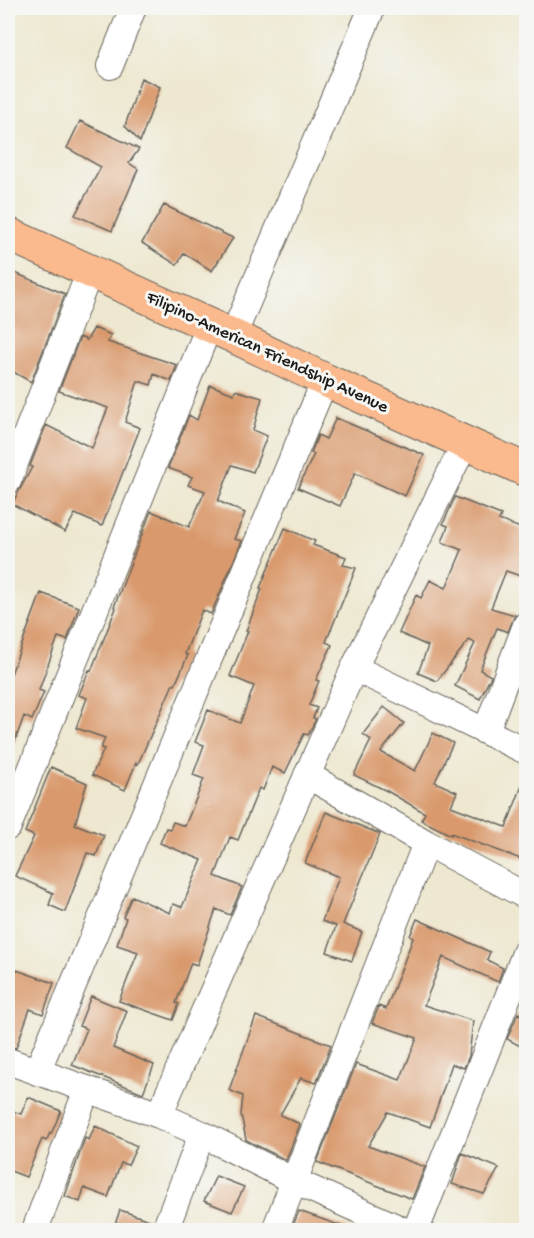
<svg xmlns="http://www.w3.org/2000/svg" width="534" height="1238" font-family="'Gochi Hand',sans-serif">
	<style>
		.building { fill: #d9996c }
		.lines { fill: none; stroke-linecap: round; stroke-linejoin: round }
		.street-casing { stroke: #66635b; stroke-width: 28 }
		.primary-casing { stroke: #66635b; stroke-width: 35 }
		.street { stroke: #fff; stroke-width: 26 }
		.primary { stroke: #fbba8d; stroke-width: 33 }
		.labels { text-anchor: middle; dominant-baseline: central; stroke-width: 6; stroke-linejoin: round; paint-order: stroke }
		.street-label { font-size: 18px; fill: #1c1c1c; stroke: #f6f6f2 }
	</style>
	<rect width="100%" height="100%" fill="#f6f6f2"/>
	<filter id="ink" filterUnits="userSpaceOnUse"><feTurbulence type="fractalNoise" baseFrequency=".0167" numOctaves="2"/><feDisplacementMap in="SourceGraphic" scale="12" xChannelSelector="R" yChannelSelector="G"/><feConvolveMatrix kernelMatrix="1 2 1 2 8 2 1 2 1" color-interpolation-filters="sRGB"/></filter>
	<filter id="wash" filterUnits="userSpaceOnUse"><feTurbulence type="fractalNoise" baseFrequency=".008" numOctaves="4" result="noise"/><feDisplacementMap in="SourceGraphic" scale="24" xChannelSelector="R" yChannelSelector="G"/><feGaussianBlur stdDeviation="1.35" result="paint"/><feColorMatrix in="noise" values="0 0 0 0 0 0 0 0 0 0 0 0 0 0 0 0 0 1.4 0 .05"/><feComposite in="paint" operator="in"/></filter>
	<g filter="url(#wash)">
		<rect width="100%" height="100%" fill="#eee8d0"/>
		<g id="blocks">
			<!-- building -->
			<path class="building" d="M141 78 160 87 140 142 125 126Z
				M80 121 139 149 129 163 138 169 112 231 75 215 101 167 67 148Z
				M164 205 233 238 212 271 184 253 177 265 142 243Z
				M8 270 65 294 31 382 8 369Z
				M94 328 111 335 108 342 177 365 171 381 154 374 151 385 138 381 125 422 140 428 102 526 75 514 65 532 12 504 32 467 30 466 46 425 92 448 108 408 59 391 80 337 87 340Z
				M210 385 234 394 235 390 262 398 253 430 267 436 253 472 232 465 218 501 245 513 234 539 242 541 211 614 202 610 185 654 188 655 175 685 173 684 138 764 136 763 125 790 92 775 104 749 101 748 105 738 76 728 87 698 79 695 89 670 91 671 116 608 114 607 151 511 189 527 205 491 188 485 192 477 168 468 189 415 197 420Z
				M336 418 424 455 405 496 355 473 340 506 298 488 314 454 311 453 318 435 326 439Z
				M455 497 501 515 499 520 526 530V578L506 571 491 608 515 615 508 632 497 628 480 670 491 676 480 699 455 686 475 643 469 640 437 681 418 673 428 646 399 633 416 595 421 598 430 580 446 588 462 550 442 542 448 526 443 524Z
				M285 528 315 541 313 545 346 557 343 565 356 568 326 642 332 645 316 680 319 681 309 705 317 708 313 718 316 719 308 735 304 734 285 773 272 767 263 790 259 788 238 840 230 837 215 876 242 887 230 915 216 909 197 965 191 963 176 1003 179 1004 173 1020 119 1001 138 952 117 945 126 918 123 917 132 896 170 913 173 904 182 907 202 860 160 843 166 828 170 829 173 822 185 826 204 779 193 775 204 745 195 742 208 710 240 723 254 686 230 676 248 631H246L262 589 260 588Z
				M41 593 79 607 67 640 58 637 39 690 44 692 32 720 24 716 10 755 8 754V682Z
				M384 707 404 723 381 752 415 771 433 733 453 743 435 782 457 792 451 806 506 827 525 778 526 779V861L451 833V835L421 820 425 813 387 791 354 775 371 740 363 734Z
				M51 767 87 783 75 824 104 835 96 856 87 853 65 912 49 905 53 893 15 876 34 836 25 832Z
				M326 812 380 834 343 924 362 932 352 961 327 952 336 926 322 921 339 877 305 863Z
				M417 919 490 952 487 960 503 968 498 982 443 957 424 1005 473 1021 469 1056 464 1068 452 1064 430 1127 388 1112 368 1146 425 1167 412 1199 317 1162 356 1064 400 1080 417 1038 372 1023 379 1006 386 1009 413 938 410 936Z
				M8 967 54 983 43 1014 30 1009 16 1048 8 1046Z
				M91 996 127 1011 113 1048 154 1065 143 1093 72 1065 87 1029 79 1026Z
				M518 1013 526 1018V1049L507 1039Z
				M256 1016 331 1045 316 1083 301 1078 280 1115 300 1124 286 1160 246 1140 241 1114 243 1096 229 1090Z
				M28 1097 61 1111 51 1134 50 1133 46 1141 42 1139 26 1177 8 1170V1109L21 1114Z
				M95 1126 137 1146 128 1165 121 1163 108 1197 84 1188 80 1202 65 1196 85 1138 89 1140Z
				M462 1153 499 1168 484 1194 452 1184Z
				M216 1176 244 1187 232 1212 204 1201Z
				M120 1210 152 1221 150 1230H113Z
				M299 1211 347 1228V1230H291Z"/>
		</g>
	</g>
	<g filter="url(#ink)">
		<use href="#blocks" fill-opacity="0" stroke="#66635b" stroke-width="1.5"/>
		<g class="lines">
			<!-- street casing -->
			<g class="street-casing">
				<path id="street" d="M110 66 133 8
					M233 336 372 8
					M8 481 90 271
					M354 668 526 751
					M486 731 526 625
					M307 775 426 843 526 896
					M8 827 209 326
					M8 1061 159 1115 202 1134 294 1181 403 1230
					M37 1072 325 380
					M159 1115 354 668 465 443
					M35 1230 87 1089
					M165 1230 202 1134
					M275 1230 426 843
					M416 1230 526 951"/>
			</g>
			<!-- primary casing -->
			<g class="primary-casing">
				<path id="primary" d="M8 234 233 336 325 380 526 470"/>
			</g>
			<!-- street -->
			<use href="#street" class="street"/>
			<!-- primary -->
			<use href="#primary" class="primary"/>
		</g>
	</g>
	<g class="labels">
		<!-- street labels -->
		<g class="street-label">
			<text transform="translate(267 353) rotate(25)">Filipino-American Friendship Avenue</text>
		</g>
	</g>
	<!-- margin -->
	<rect width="534" height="1238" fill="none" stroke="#f6f6f2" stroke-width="30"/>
</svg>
